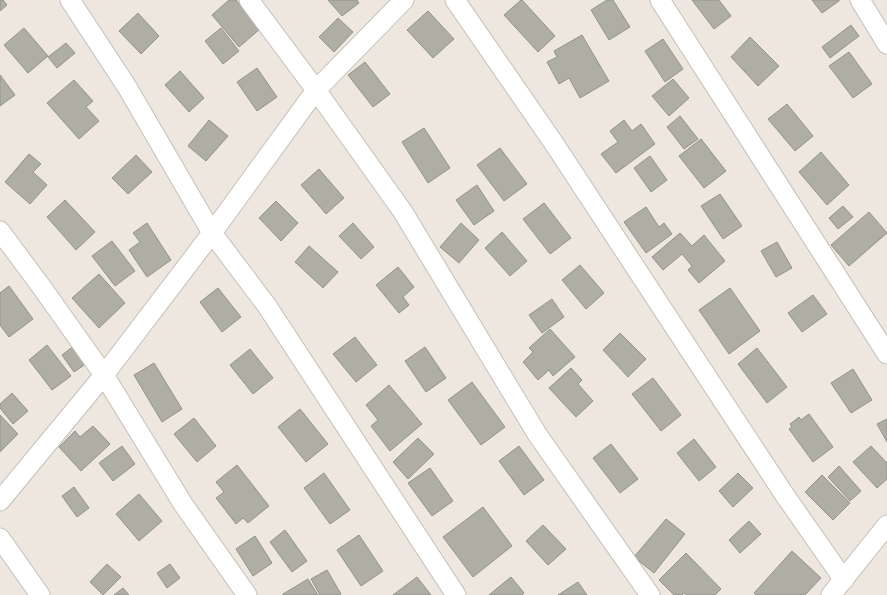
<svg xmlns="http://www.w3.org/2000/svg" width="887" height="595" font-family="'PT Sans Narrow',sans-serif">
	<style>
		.building { fill: #aeaea5; stroke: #94938b }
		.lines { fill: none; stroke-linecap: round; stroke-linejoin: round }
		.minor-casing { stroke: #c5bfb8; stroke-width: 21 }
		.minor { stroke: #fff; stroke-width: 19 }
	</style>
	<rect width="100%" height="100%" fill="#ede7e0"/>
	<!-- building -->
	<path class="building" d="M0 0H3L7 5 0 11Z
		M229 0H236L260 29 239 47 212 15Z
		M328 0H357L359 3 342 16Z
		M521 0H522L555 36 538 52 504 15Z
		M607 0H613L630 27 609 40 591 10Z
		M692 0H719L731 16 714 29Z
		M812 0H839V1L822 13Z
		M428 11 454 39 433 58 407 30Z
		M138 13 159 36 141 54 119 31Z
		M338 18 353 32 334 52 319 37Z
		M851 25 859 36 830 58 822 47Z
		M24 28 48 56 28 73 4 45Z
		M221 28 239 51 223 64 205 41Z
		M582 35 609 81 580 98 569 78 559 84 547 62 557 57 554 51Z
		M750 37 779 66 758 86 731 57Z
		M663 39 683 69 665 82 645 51Z
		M66 43 75 53 57 68 48 57Z
		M849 52 872 84 853 98 829 66Z
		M365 62 390 94 373 107 348 75Z
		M257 68 277 97 257 111 237 82Z
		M180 71 204 98 189 112 165 85Z
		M0 75 15 95 0 106Z
		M673 79 689 98 669 116 652 96Z
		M74 80 93 101 86 107 99 121 79 139 47 103Z
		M787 104 813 136 795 151 768 119Z
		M680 116 698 139 684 149 667 127Z
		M209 120 228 136 206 161 188 146Z
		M624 120 632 131 641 124 655 144 616 173 601 154 618 142 610 131Z
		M424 128 450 168 428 183 402 142Z
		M701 139 726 171 704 188 679 156Z
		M500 148 527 184 504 201 477 165Z
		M821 152 849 185 827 205 799 172Z
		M29 154 41 164 33 172 47 185 30 204 5 182Z
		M136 155 152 172 128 194 112 178Z
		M650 156 667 180 651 192 634 168Z
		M319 169 344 198 326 214 301 185Z
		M477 185 494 211 474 225 456 200Z
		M720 194 742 226 723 239 701 206Z
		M65 200 95 232 76 250 47 217Z
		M276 201 298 223 281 241 259 218Z
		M544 203 571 238 550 254 523 219Z
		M843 206 853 217 838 229 829 218Z
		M646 207 659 227 664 223 672 234 646 253 624 222Z
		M869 212 887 233 849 266 831 245Z
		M147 223 171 260 147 277 129 250 140 242 133 233Z
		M353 223 374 247 361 259 339 236Z
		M461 223 479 240 459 263 440 247Z
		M502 232 527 261 510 276 485 248Z
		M680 233 692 246 704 235 725 261 699 283 688 270 692 266 682 254 663 270 652 257Z
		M112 241 135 271 115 286 92 256Z
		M777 242 792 268 776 277 761 251Z
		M309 246 338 272 323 288 295 262Z
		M580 265 604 293 586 309 562 280Z
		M398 267 414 287 403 297 409 305 399 313 376 285Z
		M99 274 125 303 99 328 72 298Z
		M9 286 33 319 9 337 0 325V293Z
		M218 288 241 317 222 332 200 302Z
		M730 288 760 331 729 354 699 310Z
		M813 295 827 314 802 332 788 313Z
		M552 299 564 317 542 333 529 315Z
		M550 329 575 357 553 376 549 370 538 380 523 362 533 352 529 348Z
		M620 333 646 359 628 377 603 350Z
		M355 337 377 365 356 382 333 354Z
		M47 345 71 376 52 390 29 360Z
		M75 345 87 363 74 372 62 355Z
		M425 347 446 378 426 392 405 361Z
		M757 348 787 387 767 403 738 364Z
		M250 349 273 378 253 394 230 365Z
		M154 363 182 409 162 422 134 375Z
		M571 368 582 380 578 384 593 401 576 417 549 388Z
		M853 369 872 400 851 413 831 383Z
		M653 378 681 415 661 431 632 394Z
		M472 382 505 427 481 445 448 400Z
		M389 385 422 424 390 451 371 426 378 420 366 405Z
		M12 393 28 411 13 424 0 408V404Z
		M300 409 328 444 306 462 278 427Z
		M809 414 833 447 813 462 789 429 792 427 790 424 799 417 801 420Z
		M0 415 18 434 0 452Z
		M194 418 216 446 197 462 174 434Z
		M887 419V442L877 424Z
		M93 426 110 444 81 471 59 447 75 431 80 437Z
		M418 438 434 454 408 479 393 462Z
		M694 439 716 467 699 481 677 453Z
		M611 444 638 479 620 493 593 458Z
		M122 446 135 464 113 481 99 463Z
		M519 446 544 480 524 495 499 461Z
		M871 446 887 463V479L877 488 853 462Z
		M237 465 269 506 248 523 243 518 236 524 216 498 224 492 216 482Z
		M839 466 861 491 850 501 828 477Z
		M430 468 453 501 432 516 408 483Z
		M324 473 350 510 330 524 304 488Z
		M738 473 753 488 733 507 719 491Z
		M822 475 850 503 833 520 805 492Z
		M74 487 89 508 77 517 62 496Z
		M139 494 162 521 139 541 116 514Z
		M483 507 512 546 473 577 443 537Z
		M666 519 685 534 654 573 634 557Z
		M749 521 761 534 740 553 729 540Z
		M543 525 566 549 548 565 526 541Z
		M285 530 307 561 292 572 270 542Z
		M359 535 383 571 361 586 337 550Z
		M255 536 272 563 253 576 236 549Z
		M792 551 821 578 805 595H756L754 593Z
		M686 553 721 589 715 595H687L684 593 682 595H674L659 580Z
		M107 564 121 577 103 595 90 582Z
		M170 564 180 578 167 588 157 573Z
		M327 570 341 594 339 595H320L311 579Z
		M417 577 431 595H393Z
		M511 577 524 593 522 595H489Z
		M308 579 318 595H283V594Z
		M578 582 587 595H558Z
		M123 588 129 595H114Z"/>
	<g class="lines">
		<!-- minor casing -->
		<g class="minor-casing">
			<path id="minor" d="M70 0 127 87 212 233 267 306 456 595
				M249 0 316 90 403 212 537 434 650 595
				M455 0 555 145 784 494 844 580
				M660 0 887 354
				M860 0 887 44
				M0 231 43 289 104 375 183 504 247 595
				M0 501 104 375 212 233 316 90 404 0
				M0 538 40 595
				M831 595 887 525"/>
		</g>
		<!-- minor -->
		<use href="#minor" class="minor"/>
	</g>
</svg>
